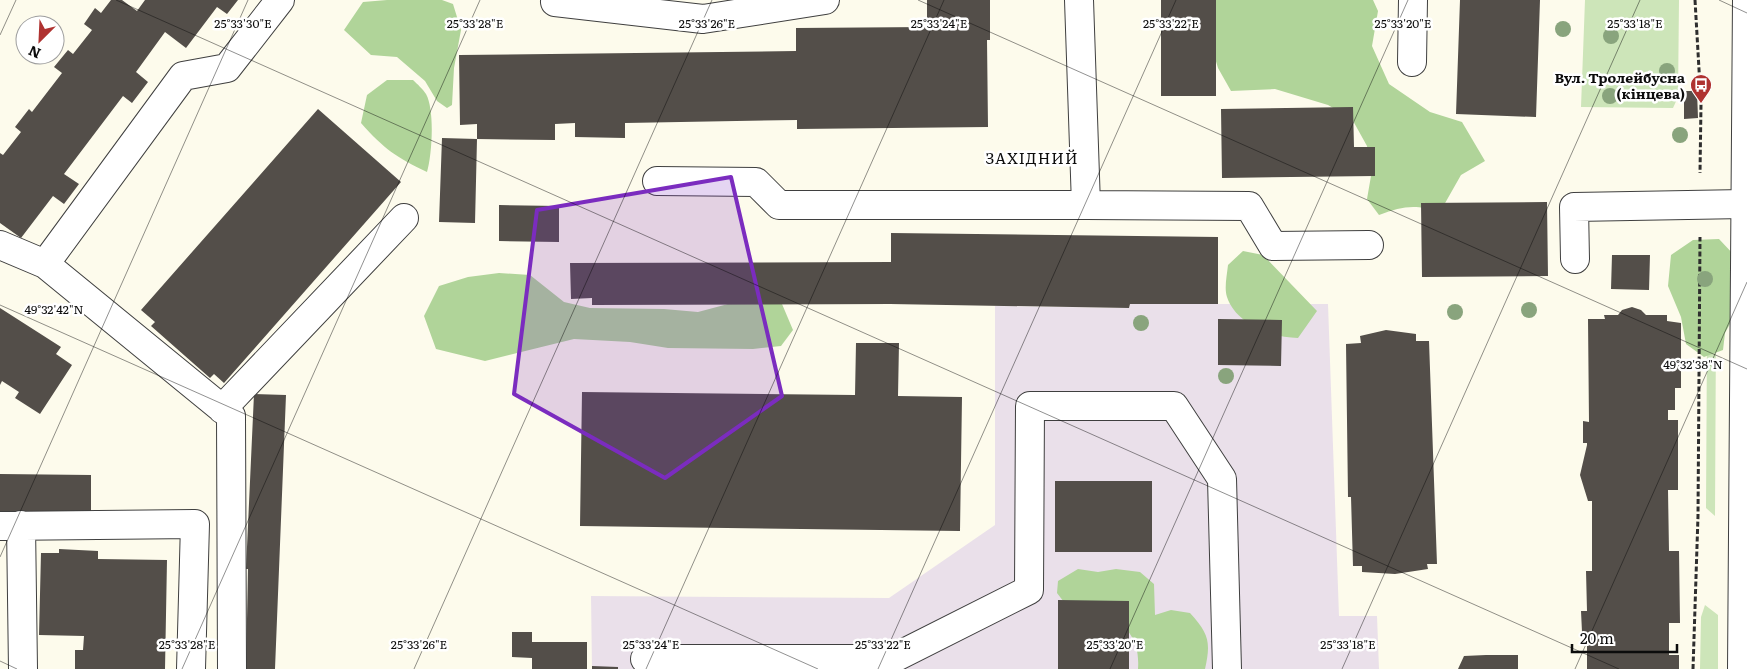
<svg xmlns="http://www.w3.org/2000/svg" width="1747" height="669" font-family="Literata,serif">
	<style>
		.industrial { fill: #eae0ea }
		.green { fill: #cde5b9 }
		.forest { fill: #b0d499 }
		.building { fill: #534e49 }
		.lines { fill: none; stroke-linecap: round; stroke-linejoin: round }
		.minor-casing { stroke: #3f3f3f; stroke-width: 30 }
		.path { stroke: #2e2e2e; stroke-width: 3; stroke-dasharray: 5 2.5; stroke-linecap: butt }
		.minor { stroke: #fff; stroke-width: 28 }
		.tree { fill: #89a47d }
		.marked { fill: #7b2cbf; fill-opacity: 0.2; stroke: #7b2cbf; stroke-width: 4; stroke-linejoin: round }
		.ticks { fill: none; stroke: #0c0c0c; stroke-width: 1; stroke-opacity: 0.45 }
		.labels { text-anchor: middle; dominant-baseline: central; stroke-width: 5; stroke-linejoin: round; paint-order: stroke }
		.poi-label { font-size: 14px; font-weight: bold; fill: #0c0c0c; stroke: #fff; text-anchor: end }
		.neighbourhood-label { font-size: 15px; letter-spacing: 1px; fill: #0c0c0c; stroke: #fff }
		.ticks-label { font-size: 12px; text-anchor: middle; fill: #0c0c0c; stroke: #fff; stroke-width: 5; stroke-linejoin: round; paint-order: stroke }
	</style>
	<rect width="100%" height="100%" fill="#fdfbec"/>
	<!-- industrial -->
	<path class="industrial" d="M1130 304H1328L1339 616H1377L1379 669H592L591 596 889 598 995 525V306L1129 308Z"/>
	<!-- green -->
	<path class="green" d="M1585 0H1679L1678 97 1673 108 1581 107Z
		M1716 324 1715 516 1706 508 1707 334Z
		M1705 605 1718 615V669H1700L1701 617Z"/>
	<!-- forest -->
	<path class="forest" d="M387 0H442L453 4 461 30 454 68 452 105 447 108 437 101 425 81 397 57 371 55 344 30 363 2Z
		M1207 0H1373L1378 11 1372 46 1389 84 1430 112 1462 122 1485 161 1461 175 1440 212C1415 204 1403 206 1379 215L1367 199 1371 176 1367 146 1352 119 1328 105 1275 89 1231 91 1218 68 1204 22Z
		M387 80H413C417 84 423 89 426 94 435 110 432 155 427 172 396 157 384 149 361 123L367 95Z
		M1719 239 1735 256 1731 322 1725 333 1723 350 1704 357 1686 344 1681 317 1668 286 1671 255 1693 240Z
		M1243 251 1263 255 1317 311 1298 338C1272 338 1236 324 1227 297 1224 288 1227 275 1228 265Z
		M499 273 530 275 564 302 590 308 664 309 698 312 728 304H782L793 330 781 346 753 349 668 348 630 342 574 339 485 361 436 349 424 316 439 286 468 277Z
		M1078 569 1098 572 1116 569 1140 572 1154 584 1155 615 1171 610 1190 613C1209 634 1211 642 1205 669H1138C1140 640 1128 629 1108 611L1073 614 1057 593 1058 581Z"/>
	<!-- building -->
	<path class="building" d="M111 0H122L137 11 145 0H238L227 14 217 7 186 48 165 32 136 72 148 82 132 103 123 96 64 174 79 184 64 204 53 196 21 238 0 223V153L3 155 21 132 15 127 29 109 32 112 62 73 54 67 68 50 73 54 92 30 84 24 95 8 101 13Z
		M927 0H990V40H987L988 127 797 129V120L625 123V138L575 137V123L555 124V140L477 139V124L460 125 459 55 796 51V28L927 27Z
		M1161 0H1216V96H1161Z
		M1460 0H1540L1536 117 1456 114Z
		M1684 91H1697L1698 118 1684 119Z
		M1353 107 1354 147H1375V176L1222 178 1221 109Z
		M318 109 401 182 224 383 214 374 210 378 151 326 155 322 141 310Z
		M442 138 477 139 475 223 439 222Z
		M1547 202 1548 276 1422 277 1421 203Z
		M499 205 559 206V242L499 241Z
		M891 233 1218 237V304H1130L1129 308 890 304 592 305V298L571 299 570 263 891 262Z
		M1612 255H1650L1649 290 1611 289Z
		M1632 307 1641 310 1646 315H1667V321L1681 323V388H1675V410H1668V420H1678V490H1668L1669 551H1679L1680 623H1669V655H1679V669H1587V633L1582 632 1581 611H1587L1586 571H1592V501H1588L1580 475 1587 445V443H1583V421L1589 422 1588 319H1605L1604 315H1618L1622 310Z
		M0 308 61 347 56 354 72 365 40 414 15 398 19 392 2 381 0 385Z
		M1218 319 1282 320 1281 366 1218 365Z
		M1386 330 1416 334V341H1429L1437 564H1427L1428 569 1395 574 1362 572V566H1353L1351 497H1348L1346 344 1361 343 1360 336Z
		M856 343H899L898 396 962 397 960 531 580 526 582 392 855 395Z
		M254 394 286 395 275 669H246L248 569H246Z
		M0 474 91 475V518L0 517Z
		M1055 481H1152V552H1055Z
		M59 549 98 551V559L167 560 165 669H75V650H83L84 636 39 635 41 553H59Z
		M1058 600 1129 601V669H1058Z
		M512 632H532V642H587V669H532V658L512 657Z
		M1486 655H1518V669H1458L1464 656Z
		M592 666 618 667V669H592Z"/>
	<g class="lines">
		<!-- minor casing -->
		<g class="minor-casing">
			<path id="minor" d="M556 0 555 2 703 19 825 0
				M1412 62 1413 0
				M657 181 756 182 779 205H1086L1079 0
				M1086 205 1249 206 1273 246 1369 245
				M0 245 45 264 183 76 227 68 280 0
				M1575 259 1574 207 1744 204
				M45 264 231 416 232 669
				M222 409 404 218
				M21 525 23 669
				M0 526 195 524 191 669
				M645 659H892L1029 590 1030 406H1174L1222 479 1227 669
				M1742 669 1747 0"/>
		</g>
		<!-- path -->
		<path class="path" d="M1695 0 1701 104 1700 173
			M1693 669 1698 516 1700 237"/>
		<!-- minor -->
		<use href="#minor" class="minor"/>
	</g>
	<!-- trees -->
	<g class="tree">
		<circle cx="1563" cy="29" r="8"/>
		<circle cx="1611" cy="36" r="8"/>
		<circle cx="1667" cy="71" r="8"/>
		<circle cx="1610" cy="96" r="8"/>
		<circle cx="1680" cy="135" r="8"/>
		<circle cx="1705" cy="279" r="8"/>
		<circle cx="1529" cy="310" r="8"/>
		<circle cx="1455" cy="312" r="8"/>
		<circle cx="1141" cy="323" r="8"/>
		<circle cx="1226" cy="376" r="8"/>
	</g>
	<!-- marked area -->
	<path class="marked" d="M731 177 782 396 665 478 514 394 537 210Z"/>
	<!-- ticks -->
	<path class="ticks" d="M116 0 1619 669M918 0 1747 369M1719 0 1747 13M0 35 16 0M0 305 818 669M0 557 248 0M0 661 17 669M182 669 480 0M414 669 712 0M646 669 944 0M878 669 1176 0M1110 669 1408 0M1342 669 1640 0M1575 669 1747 282"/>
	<!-- icons -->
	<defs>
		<g id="bus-pin" transform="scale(1.125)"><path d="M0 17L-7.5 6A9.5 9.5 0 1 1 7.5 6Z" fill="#af3230" stroke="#fff"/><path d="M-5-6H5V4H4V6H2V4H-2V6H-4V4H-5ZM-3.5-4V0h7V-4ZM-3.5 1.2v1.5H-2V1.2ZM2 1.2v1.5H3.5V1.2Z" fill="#fff"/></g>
	</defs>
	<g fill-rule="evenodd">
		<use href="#bus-pin" x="1701" y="85"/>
	</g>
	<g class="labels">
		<!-- poi labels -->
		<g class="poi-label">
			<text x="1685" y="77">Вул. Тролейбусна<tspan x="1685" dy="16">(кінцева)</tspan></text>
		</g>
		<!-- neighbourhood labels -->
		<g class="neighbourhood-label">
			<text x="1032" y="157">ЗАХІДНИЙ</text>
		</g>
	</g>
	<g class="ticks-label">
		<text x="939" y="28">25°33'24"E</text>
		<text x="243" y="28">25°33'30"E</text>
		<text x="475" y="28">25°33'28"E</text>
		<text x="707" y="28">25°33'26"E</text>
		<text x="1171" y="28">25°33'22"E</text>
		<text x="1403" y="28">25°33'20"E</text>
		<text x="1635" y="28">25°33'18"E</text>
		<text x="54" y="314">49°32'42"N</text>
		<text x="1693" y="369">49°32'38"N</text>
		<text x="187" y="649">25°33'28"E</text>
		<text x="419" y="649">25°33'26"E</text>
		<text x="651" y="649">25°33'24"E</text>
		<text x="883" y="649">25°33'22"E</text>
		<text x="1115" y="649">25°33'20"E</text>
		<text x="1348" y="649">25°33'18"E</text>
	</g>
	<!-- north arrow -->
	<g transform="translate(40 40) rotate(204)"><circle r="24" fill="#ffffff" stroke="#9e9e9e"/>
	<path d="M0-4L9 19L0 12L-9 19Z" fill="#af3230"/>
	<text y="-8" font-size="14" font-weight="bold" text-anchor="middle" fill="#0c0c0c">N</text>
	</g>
	<!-- scale -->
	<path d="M1572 644v8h105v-8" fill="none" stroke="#0c0c0c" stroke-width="2.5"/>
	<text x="1580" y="644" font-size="15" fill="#0c0c0c" stroke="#ffffff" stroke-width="4" paint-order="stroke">20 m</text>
</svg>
